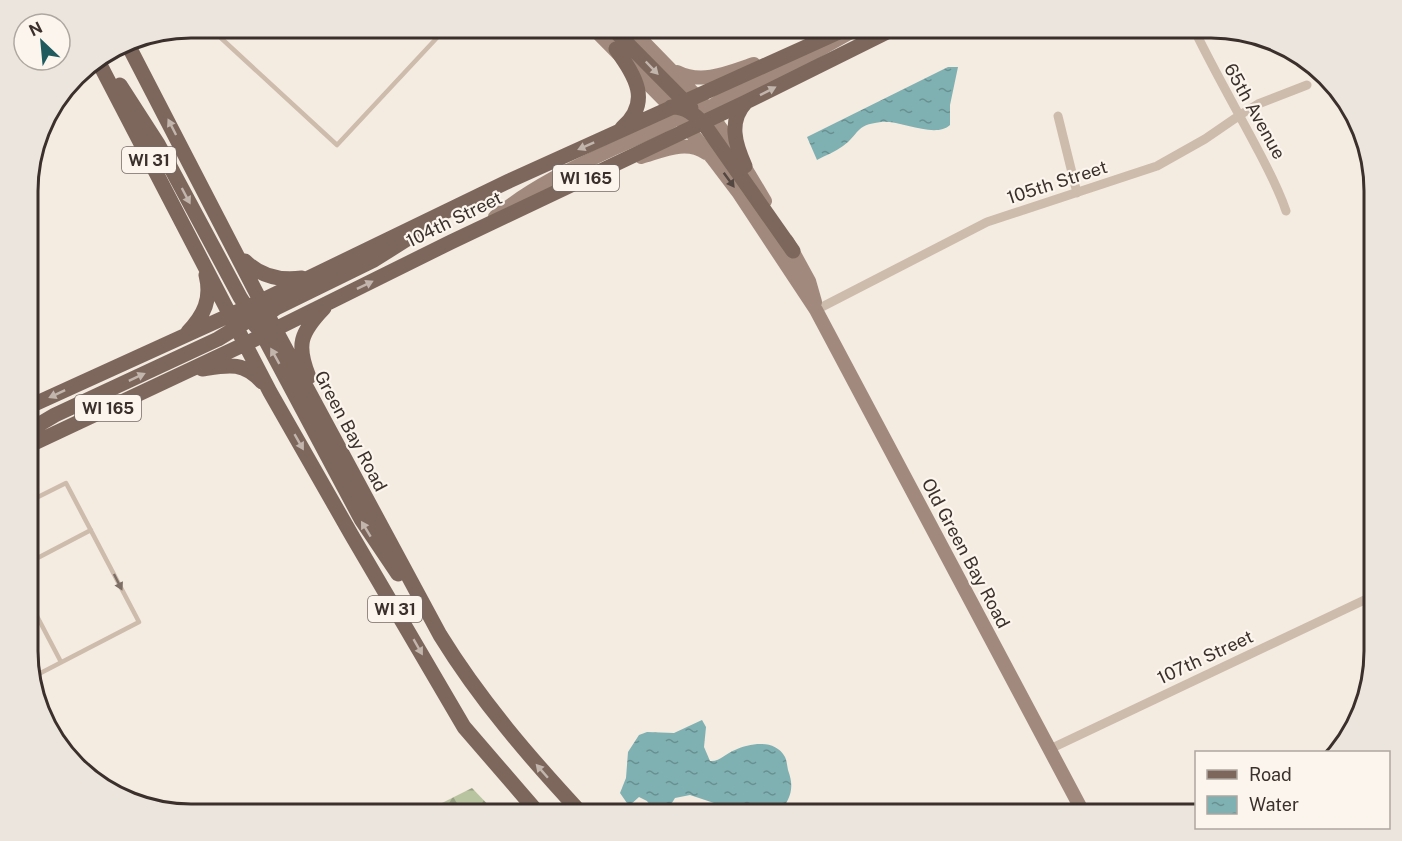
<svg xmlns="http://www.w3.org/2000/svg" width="1402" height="841" font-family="'Public Sans',sans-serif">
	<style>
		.forest { fill: url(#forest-firs) }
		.water { fill: url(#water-ripples) }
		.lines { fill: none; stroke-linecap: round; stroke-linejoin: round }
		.lane { stroke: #cdbbac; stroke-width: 4.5 }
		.street { stroke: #cdbbac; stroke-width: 9 }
		.secondary { stroke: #a18a7d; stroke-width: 14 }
		.primary { stroke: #7d675c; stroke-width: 15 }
		.oneway { fill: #c2b5ac }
		.oneway2 { fill: #544640 }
		.oneway3 { fill: #7d6f65 }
		.labels { text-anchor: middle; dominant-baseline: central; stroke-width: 4.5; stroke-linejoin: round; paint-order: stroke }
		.shield { fill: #fbf5ee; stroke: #756b66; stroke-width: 1.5 }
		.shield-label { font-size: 16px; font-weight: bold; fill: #3b302b }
		.street-label { font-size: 18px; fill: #3b302b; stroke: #fbf5ee }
		.rim { fill: none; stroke: #3b302b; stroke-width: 3 }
	</style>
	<defs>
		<pattern id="forest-firs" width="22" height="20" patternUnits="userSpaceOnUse" patternTransform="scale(1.5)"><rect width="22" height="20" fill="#b8c4a0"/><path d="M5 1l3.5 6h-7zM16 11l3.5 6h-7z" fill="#97a083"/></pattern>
		<pattern id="water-ripples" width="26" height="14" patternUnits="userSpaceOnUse" patternTransform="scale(1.5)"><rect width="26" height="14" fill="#7fb0b2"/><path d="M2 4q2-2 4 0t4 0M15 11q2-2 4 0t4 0" fill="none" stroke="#699091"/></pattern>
	</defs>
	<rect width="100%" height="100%" fill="#f4ebe1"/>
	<!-- forest -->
	<path class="forest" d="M472 788 497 814H420Z"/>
	<!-- water -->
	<path class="water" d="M948 67H958L950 105V125C935 139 901 120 881 122 854 125 860 134 843 146 835 152 826 155 817 160L807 137Z
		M702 720 706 727 704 747 710 761C720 762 726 753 735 750 751 743 775 739 785 757 787 761 787 766 788 770 795 789 790 798 780 813L747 814 690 795 675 798 665 814 655 812 647 801 639 797 629 806 620 793 626 778 628 752 639 735 647 732 674 733Z"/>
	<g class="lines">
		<!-- lane -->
		<path class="lane" d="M209 27 337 145 447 27
			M432 27 440 34
			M28 502 66 483 139 622 31 678
			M28 563 91 530
			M28 599 61 662"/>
		<!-- street -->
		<path class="street" d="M1193 27C1213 69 1237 110 1259 152 1269 171 1279 190 1286 211
			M1058 116 1077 193
			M816 310 987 222 1157 166 1205 139 1240 115 1258 104 1307 85
			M1050 749 1375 595"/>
		<!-- secondary -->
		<path class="secondary" d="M592 27 667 103 713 159 738 192 816 310 1084 814
			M629 27 702 102 725 134 765 201
			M677 72C702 85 730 72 754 64
			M701 113 724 98 796 63 860 27
			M641 157C662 151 686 139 706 153
			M495 217C532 187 572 168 615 148 638 137 664 128 685 113
			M787 241 809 281 815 302"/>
		<!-- primary -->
		<path class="primary" d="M611 27 691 108
			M126 41 275 329 440 635C480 700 530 758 582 814
			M616 49C634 75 653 101 622 128
			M97 59 270 392 351 534 464 727 539 814
			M120 85 158 144 240 297 251 314
			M671 107C685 106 695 115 704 124L793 251
			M745 166C735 144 728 121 746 102
			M245 261C261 277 280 281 302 278
			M232 315C249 314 256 325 265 339L361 519 398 574
			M260 320 276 308 374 260 412 236
			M188 332C204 315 212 299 206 275
			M202 369C228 365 243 361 262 382
			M309 377C296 345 300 333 324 308
			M28 407 261 301 509 181 850 27
			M28 431 55 415 218 339 244 323
			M28 446 245 344 451 242 746 102 897 27"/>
	</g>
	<!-- one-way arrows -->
	<defs><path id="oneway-solid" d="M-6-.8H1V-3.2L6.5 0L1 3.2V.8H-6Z" transform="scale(1.5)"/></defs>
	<g class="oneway">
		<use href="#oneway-solid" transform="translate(652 68) rotate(46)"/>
		<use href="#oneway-solid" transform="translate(768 91) rotate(-27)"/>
		<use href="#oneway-solid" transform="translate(172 127) rotate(-117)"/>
		<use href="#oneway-solid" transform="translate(586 146) rotate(156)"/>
		<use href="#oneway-solid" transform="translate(186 196) rotate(62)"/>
		<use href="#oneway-solid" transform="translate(365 285) rotate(-26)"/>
		<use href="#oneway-solid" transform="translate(275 356) rotate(-119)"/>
		<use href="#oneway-solid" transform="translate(137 377) rotate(-25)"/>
		<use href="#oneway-solid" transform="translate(57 394) rotate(155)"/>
		<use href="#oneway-solid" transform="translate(299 442) rotate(60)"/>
		<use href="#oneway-solid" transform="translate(366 529) rotate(-121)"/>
		<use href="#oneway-solid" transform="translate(418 647) rotate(60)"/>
		<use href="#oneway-solid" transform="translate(542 771) rotate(-131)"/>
	</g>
	<use class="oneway2" href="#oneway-solid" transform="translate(729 180) rotate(54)"/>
	<use class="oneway3" href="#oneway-solid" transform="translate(118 582) rotate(63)"/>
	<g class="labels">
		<!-- shield labels -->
		<g class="shield">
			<rect x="122" y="147" width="54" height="26" rx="4.5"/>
			<rect x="553" y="165" width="66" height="26" rx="4.5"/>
			<rect x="75" y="395" width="66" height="26" rx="4.5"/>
			<rect x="368" y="596" width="54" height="26" rx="4.5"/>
		</g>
		<g class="shield-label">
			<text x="149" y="160">WI 31</text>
			<text x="586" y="178">WI 165</text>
			<text x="108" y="408">WI 165</text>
			<text x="395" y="609">WI 31</text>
		</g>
		<!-- street labels -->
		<g class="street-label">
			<text transform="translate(1255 111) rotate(61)">65th Avenue</text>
			<text transform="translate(1057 182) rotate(-18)">105th Street</text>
			<text transform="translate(454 219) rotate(-26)">104th Street</text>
			<text transform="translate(351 431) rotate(62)">Green Bay Road</text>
			<text transform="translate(966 553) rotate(62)">Old Green Bay Road</text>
			<text transform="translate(1205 657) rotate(-25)">107th Street</text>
		</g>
	</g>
	<!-- crop -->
	<path d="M0 0H1402V841H0ZM191 38H1211A153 153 0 0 1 1364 191V651A153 153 0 0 1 1211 804H191A153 153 0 0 1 38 651V191A153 153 0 0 1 191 38Z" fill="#ece5de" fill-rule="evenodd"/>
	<path class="rim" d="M191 38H1211A153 153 0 0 1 1364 191V651A153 153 0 0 1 1211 804H191A153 153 0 0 1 38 651V191A153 153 0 0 1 191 38Z"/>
	<!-- legend -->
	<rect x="1195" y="751" width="195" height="78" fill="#fbf5ee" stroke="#aea6a0" stroke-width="1.5"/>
	<rect x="1207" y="770" width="30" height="9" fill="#7d675c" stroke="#aea6a0" stroke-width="1.5"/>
	<text x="1249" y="781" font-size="18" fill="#3b302b">Road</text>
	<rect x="1207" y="796" width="30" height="18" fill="url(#water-ripples)" stroke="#aea6a0" stroke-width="1.5"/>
	<text x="1249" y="811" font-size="18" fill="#3b302b">Water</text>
	<!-- north arrow -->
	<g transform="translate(42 42) rotate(334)"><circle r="28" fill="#fbf5ee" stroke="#aea6a0" stroke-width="1.5"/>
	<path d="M0-4.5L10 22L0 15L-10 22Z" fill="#1f5a5e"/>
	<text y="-9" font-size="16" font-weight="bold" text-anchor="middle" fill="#3b302b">N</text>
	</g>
</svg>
